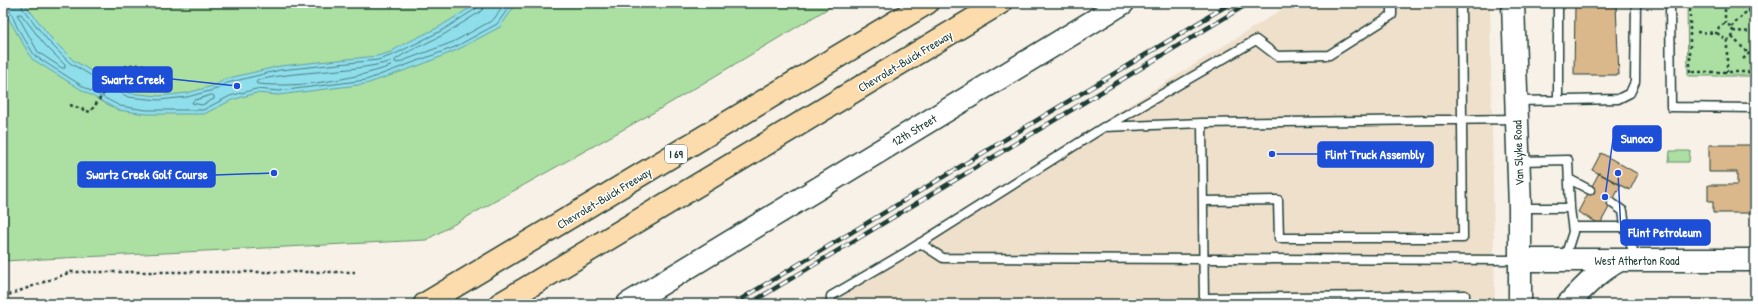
<svg xmlns="http://www.w3.org/2000/svg" width="1758" height="307" font-family="'Patrick Hand',sans-serif">
	<style>
		.built { fill: #efe0cc }
		.green { fill: #ace0a2; stroke: #668e6b }
		.water { fill: #8fdeec; stroke: #629ea2 }
		.lines { fill: none; stroke-linecap: round; stroke-linejoin: round }
		.shore { stroke: #4c7d7e; stroke-width: 1 }
		.building { fill: #dbb78c; stroke: #1f3d34 }
		.lane-casing { stroke: #1f3d34; stroke-width: 11 }
		.secondary-casing { stroke: #1f3d34; stroke-width: 25 }
		.highway-casing { stroke: #1f3d34; stroke-width: 25 }
		.path { stroke: #1f3d34; stroke-width: 2.5; stroke-dasharray: 3 3; stroke-linecap: butt }
		.lane { stroke: #fff; stroke-width: 8 }
		.secondary { stroke: #fff; stroke-width: 22 }
		.highway { stroke: #fcdcac; stroke-width: 22 }
		.rail-casing { stroke: #1f3d34; stroke-width: 4.5 }
		.rail { stroke: #fff; stroke-width: 3; stroke-dasharray: 9; stroke-linecap: butt }
		.labels { text-anchor: middle; dominant-baseline: central; stroke-width: 3; stroke-linejoin: round; paint-order: stroke }
		.shield { fill: #fff; stroke: #627771; stroke-width: 1 }
		.shield-label { font-size: 11px; font-weight: bold; fill: #1f3d34 }
		.street-label { font-size: 12px; fill: #1f3d34; stroke: #fff }
		.leader { fill: none; stroke: #1d4ed8; stroke-width: 1.5 }
		.callout-dot { fill: #1d4ed8; stroke: #fff; stroke-width: 1.5 }
		.callout { fill: #1d4ed8; stroke: #1d4ed8; stroke-width: 1.5 }
		.callout-label { font-size: 13px; text-anchor: middle; font-weight: bold; fill: #fff }
	</style>
	<rect width="100%" height="100%" fill="#f8f1e8"/>
	<filter id="ink" filterUnits="userSpaceOnUse"><feTurbulence type="fractalNoise" baseFrequency=".025" numOctaves="2"/><feDisplacementMap in="SourceGraphic" scale="8" xChannelSelector="R" yChannelSelector="G"/><feConvolveMatrix kernelMatrix="1 2 1 2 8 2 1 2 1" color-interpolation-filters="sRGB"/></filter>
	<g filter="url(#ink)">
		<!-- built -->
		<path class="built" d="M1292 3H1490L1495 304H812Z"/>
		<!-- green -->
		<path class="green" d="M3 3H837L665 106 426 240 3 261Z
			M1687 3H1755V76H1688Z
			M1670 151H1690L1689 162H1669Z"/>
		<!-- water -->
		<path class="water" d="M3 3H24L52 39 73 60 128 93 159 96 187 93 216 85 225 79 280 66 377 56 391 52 400 46 439 27 478 3H517L500 27 457 50 423 64 366 84 278 95 256 93 232 100 204 114H146L118 110 85 92 32 59 3 9Z"/>
		<g class="lines">
			<!-- shore -->
			<path class="shore" d="M21 3 23 9 49 42 70 63 128 97 159 100 187 97 217 89 227 83 280 70 378 60 393 55 441 31 477 8 479 3
				M484 3 483 9 480 12 443 35 404 54 395 60V62L397 63 453 42 493 20 506 3
				M3 7 7 8 11 12 17 27 35 56 87 89 120 106 146 110H203L230 96 256 89 279 91 366 80 455 47 497 24 512 3
				M19 14H21L45 45 65 65V68H62L38 52 18 16Z
				M390 62 392 63 391 66C350 80 300 88 258 84L256 83 258 80C301 70 347 73 390 62Z
				M212 95 214 96V99L202 105 192 103 193 101Z"/>
		</g>
		<!-- building -->
		<path class="building" d="M1616 5 1619 75H1574L1575 6Z
			M1709 145H1755V213H1713V201H1708V185H1737V172H1709Z
			M1601 153 1638 174 1630 190 1592 170Z
			M1599 173 1621 185 1600 224 1578 212Z"/>
		<g class="lines">
			<!-- lane casing -->
			<g class="lane-casing">
				<path id="lane" d="M1558 3V100
					M1670 3 1671 107 1755 108
					M1517 101 1618 99 1630 93 1635 82 1636 3
					M1202 123 1204 304
					M1107 126 1256 40 1277 56 1329 55 1392 15V3
					M1519 161 1568 160 1570 208H1521
					M1569 179 1590 190
					M1203 201 1278 200 1279 238H1463L1461 3
					M1612 203 1623 211 1626 232 1636 258
					M1573 227H1626
					M920 243 943 258 1519 260
					M1564 260 1573 232 1570 208
					M1204 298 1465 295V304
					M831 304V296L908 251 1104 127 1202 123 1516 119"/>
			</g>
			<!-- secondary casing -->
			<g class="secondary-casing">
				<path id="secondary" d="M1513 3 1520 208V304
					M1520 260H1755
					M628 304 1123 3
					M1568 304C1584 287 1599 271 1620 260"/>
			</g>
			<!-- highway casing -->
			<g class="highway-casing">
				<path id="highway" d="M425 304 927 3
					M500 304 1000 3"/>
			</g>
			<!-- path -->
			<path class="path" d="M1690 3V72H1755
				M1725 3V24
				M1748 10 1755 16
				M1731 27 1755 3
				M1733 31 1755 32
				M1697 32 1717 33 1719 27 1724 24C1733 25 1735 32 1731 39L1726 40 1717 33
				M1732 37 1749 54
				M1727 40V72
				M1743 59 1755 48
				M70 105 90 112 121 70 128 65H144
				M3 297 71 272H355"/>
			<!-- lane -->
			<use href="#lane" class="lane"/>
			<!-- secondary -->
			<use href="#secondary" class="secondary"/>
			<!-- highway -->
			<use href="#highway" class="highway"/>
			<!-- rail casing -->
			<g class="rail-casing">
				<path id="rail" d="M733 304 1231 3
					M749 304 1249 3"/>
			</g>
			<!-- rail -->
			<use href="#rail" class="rail"/>
		</g>
	</g>
	<g class="labels">
		<!-- shield labels -->
		<rect class="shield" x="665" y="145" width="22" height="18" rx="3"/>
		<g class="shield-label">
			<text x="676" y="154">I 69</text>
		</g>
		<!-- street labels -->
		<g class="street-label">
			<text transform="translate(905 61) rotate(-31)">Chevrolet-Buick Freeway</text>
			<text transform="translate(914 130) rotate(-31)">12th Street</text>
			<text transform="translate(1518 153) rotate(-92)">Van Slyke Road</text>
			<text transform="translate(604 198) rotate(-31)">Chevrolet-Buick Freeway</text>
			<text x="1637" y="260">West Atherton Road</text>
		</g>
	</g>
	<!-- callouts -->
	<path class="leader" d="M237 86L172 79M1605 197L1613 139M1272 154L1318 154M274 173L215 175M1618 173L1621 232"/>
	<g class="callout-dot">
		<circle cx="237" cy="86" r="4"/>
		<circle cx="1605" cy="197" r="4"/>
		<circle cx="1272" cy="154" r="4"/>
		<circle cx="274" cy="173" r="4"/>
		<circle cx="1618" cy="173" r="4"/>
	</g>
	<g class="callout">
		<rect x="93" y="67" width="79" height="25" rx="4"/>
		<rect x="1613" y="126" width="48" height="25" rx="4"/>
		<rect x="1318" y="142" width="115" height="25" rx="4"/>
		<rect x="78" y="162" width="137" height="25" rx="4"/>
		<rect x="1621" y="220" width="89" height="25" rx="4"/>
	</g>
	<g class="callout-label">
		<text x="133" y="84">Swartz Creek</text>
		<text x="1637" y="143">Sunoco</text>
		<text x="1375" y="159">Flint Truck Assembly</text>
		<text x="147" y="179">Swartz Creek Golf Course</text>
		<text x="1665" y="237">Flint Petroleum</text>
	</g>
	<!-- margin -->
	<rect width="1758" height="307" fill="none" stroke="#fff" stroke-width="16"/>
	<rect x="8" y="8" width="1742" height="291" fill="none" stroke="#1f3d34" stroke-width="1.5" filter="url(#ink)"/>
</svg>
